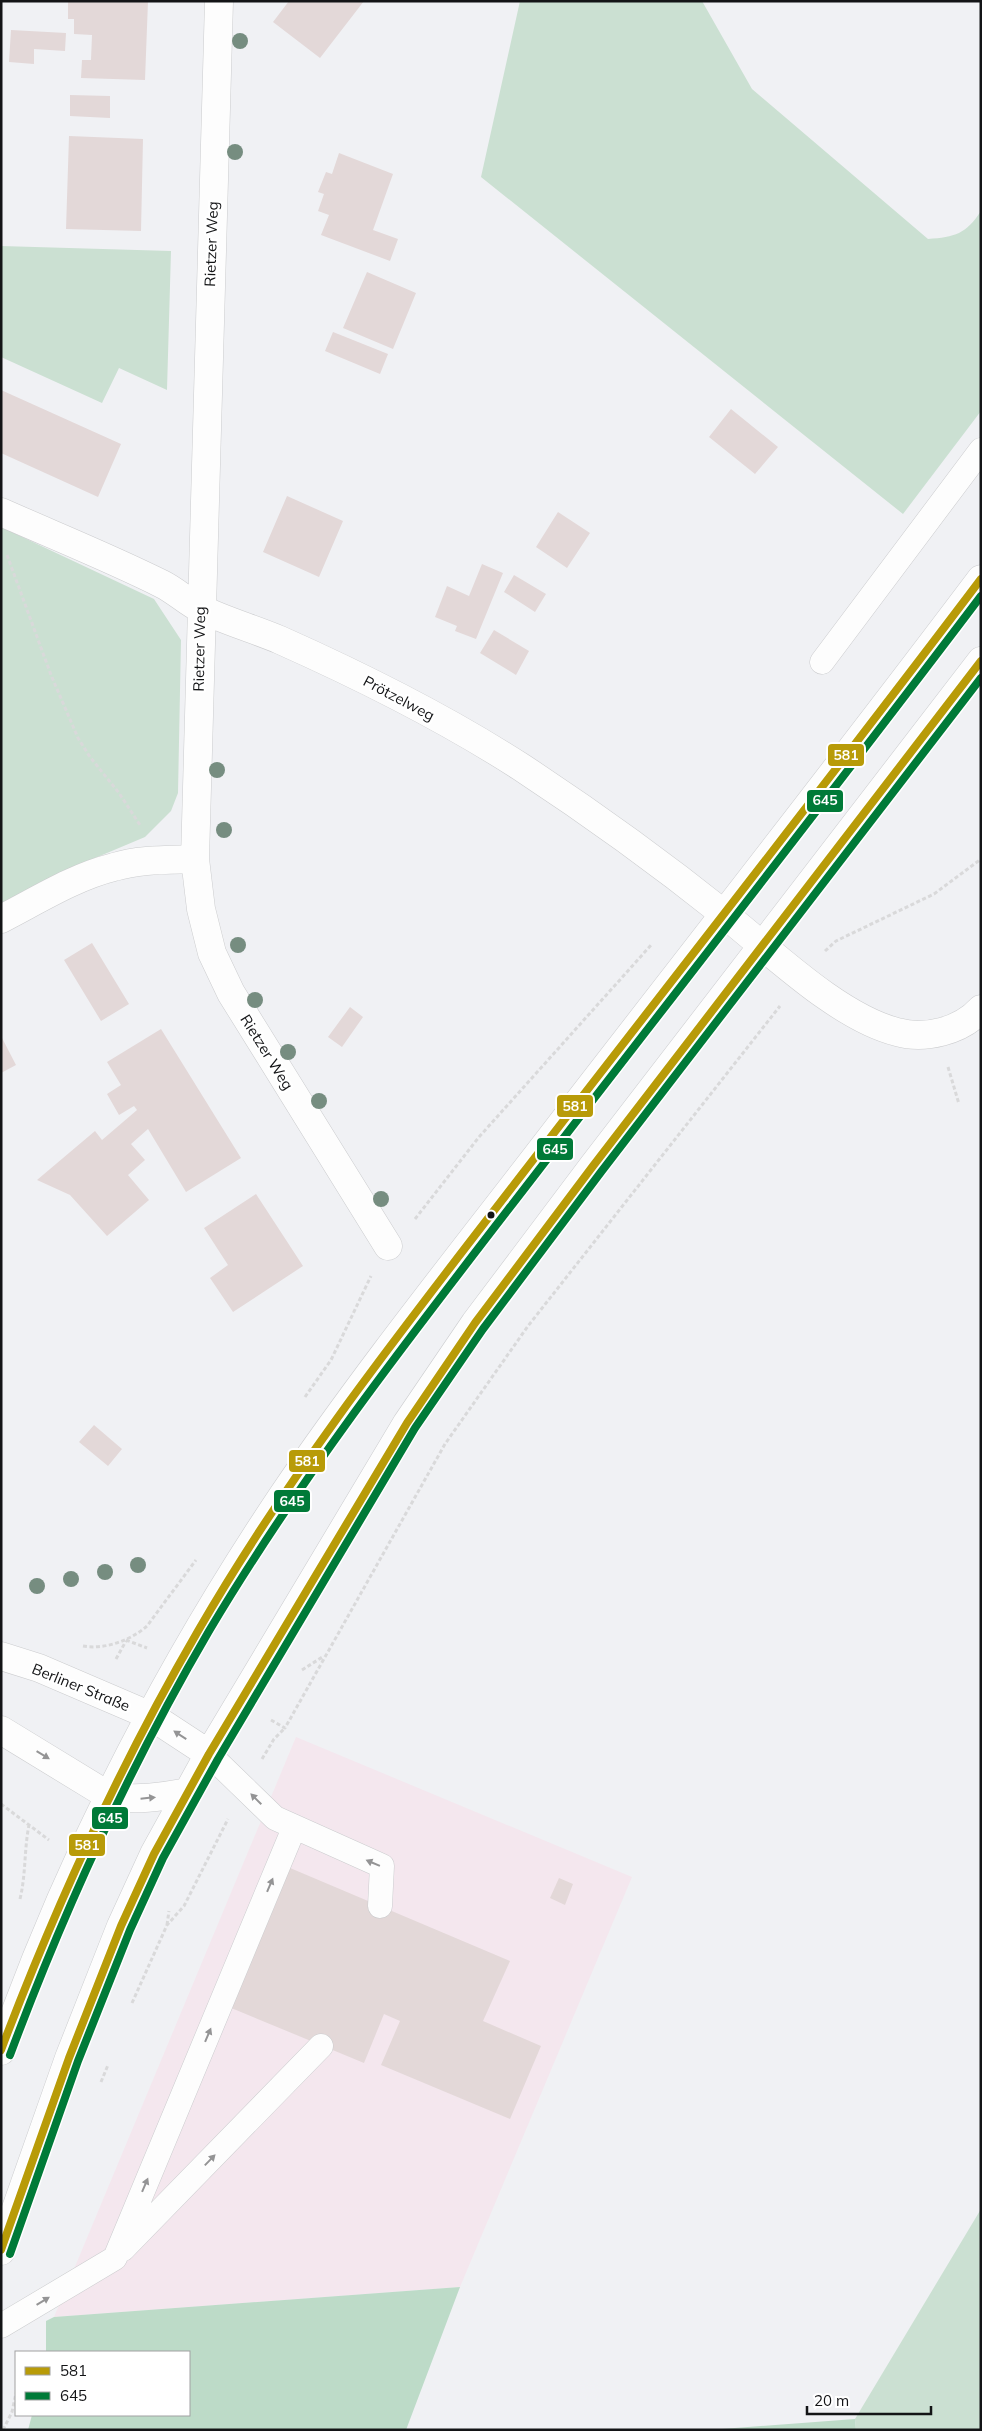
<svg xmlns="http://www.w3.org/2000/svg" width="982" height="2431" font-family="Mulish,sans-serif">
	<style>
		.commercial { fill: #f4e7ee }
		.green { fill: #cbe0d2 }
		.forest { fill: #bddbc8 }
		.building { fill: #e3d8d8 }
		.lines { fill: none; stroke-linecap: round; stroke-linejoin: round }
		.lane-casing { stroke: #cbccce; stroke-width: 25 }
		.street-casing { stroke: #cbccce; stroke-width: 29 }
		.primary-casing { stroke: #cbccce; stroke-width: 29 }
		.path { stroke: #d9d9da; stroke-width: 3; stroke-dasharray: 4 2.5; stroke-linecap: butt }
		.lane { stroke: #fdfdfd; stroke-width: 24 }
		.street { stroke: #fdfdfd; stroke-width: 28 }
		.primary { stroke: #fdfdfd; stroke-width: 28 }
		.bus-1-casing { stroke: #fff; stroke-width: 11 }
		.bus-2-casing { stroke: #fff; stroke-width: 11 }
		.bus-1 { stroke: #b89b08; stroke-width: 8 }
		.bus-2 { stroke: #007a38; stroke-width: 8 }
		.tree { fill: #768d80 }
		.oneway { fill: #949495 }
		.bus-dot { fill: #131416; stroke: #fff; stroke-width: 2 }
		.labels { text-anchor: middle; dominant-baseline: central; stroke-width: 5; stroke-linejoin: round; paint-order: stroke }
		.street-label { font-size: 15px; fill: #131416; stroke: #fff }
		.line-badge { stroke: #fff; stroke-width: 2 }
		.badge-label { font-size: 14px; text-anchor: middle; font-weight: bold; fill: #fff }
	</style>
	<rect width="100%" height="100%" fill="#f0f1f4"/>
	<!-- commercial -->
	<path class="commercial" d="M296 1737 632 1877 460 2287 54 2317Z"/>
	<!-- green -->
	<path class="green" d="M520 1H702L752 89 928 239C955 237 966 234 981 211V411L903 514 481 177Z
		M1 246 171 251 167 390 119 368 102 403 1 357Z
		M1 527 154 599 181 640 178 793 171 811 145 837 69 869 1 904Z
		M981 2209V2430H856L855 2419Z"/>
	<!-- forest -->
	<path class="forest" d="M460 2287 406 2430H28L32 2415H189V2352H46V2321L54 2317Z
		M855 2419 856 2430H709Z"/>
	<!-- building -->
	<path class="building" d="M68 1H148L145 80 81 78 82 60H91L92 35 74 34V19H68Z
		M289 1H364L320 58 273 22Z
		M11 30 66 33 65 51 34 49V64L9 62Z
		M70 95 110 96V118L70 116Z
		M69 136 143 139 141 231 66 229Z
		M339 153 393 174 373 230 398 239 390 261 321 235 329 215 318 211 324 194 318 192 326 172 332 174Z
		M367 272 416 293 393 349 343 328Z
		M333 332 388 354 380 374 325 351Z
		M1 390 121 444 98 497 1 453Z
		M731 409 778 447 755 474 709 437Z
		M287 496 343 521 319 577 263 552Z
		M558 512 590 533 567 568 536 547Z
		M482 564 503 573 476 639 455 631 457 626 435 617 447 586 469 596Z
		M514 575 546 594 535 612 504 592Z
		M494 630 529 651 516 675 480 653Z
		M92 943 129 1004 101 1021 64 960Z
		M350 1007 363 1017 342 1047 328 1037Z
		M161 1029 241 1158 186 1192 148 1129 131 1144 145 1160 128 1175 149 1200 107 1236 70 1195 37 1180 95 1131 102 1140 137 1110 134 1106 119 1115 107 1094 121 1085 107 1062Z
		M1 1036 16 1065 1 1073Z
		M256 1194 303 1266 233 1312 210 1278 228 1265 204 1228Z
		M94 1425 122 1449 108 1466 79 1442Z
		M283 1865 510 1961 483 2021 541 2046 510 2119 381 2065 400 2021 384 2014 364 2063 224 2005Z
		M559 1878 573 1884 565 1905 550 1898Z"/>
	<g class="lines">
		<!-- lane casing -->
		<g class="lane-casing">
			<path id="lane" d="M822 662 981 450
				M209 1754 275 1818 382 1866 380 1906
				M123 2249 321 2046
				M1 2326 115 2258 294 1828"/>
		</g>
		<!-- street casing -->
		<g class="street-casing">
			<path id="street" d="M219 1 195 859 201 909 212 953 231 993 388 1246
				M1 512C55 536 110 558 162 584 176 591 187 602 201 609 226 621 254 629 280 640 363 677 445 718 521 767 591 813 659 862 724 914 772 952 838 1017 897 1032 925 1040 961 1031 981 1009
				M1 919C38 900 74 877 114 867 140 859 168 860 195 859"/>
		</g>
		<!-- primary casing -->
		<g class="primary-casing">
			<path id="primary" d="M1 1656 39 1668 151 1716 209 1754
				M1 1730 109 1796C136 1801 160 1797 188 1792
				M1 2051C71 1855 167 1668 283 1495 368 1370 464 1251 556 1131 698 947 841 765 981 579
				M1 2251 69 2058 121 1926 154 1854 209 1754 407 1423 475 1323 593 1166 981 661"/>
		</g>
		<!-- path -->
		<path class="path" d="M7 555 51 675 78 738 90 757 119 793 140 825
			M825 951 836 941 934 894 981 859
			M948 1067 959 1104
			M415 1219 479 1137 652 944
			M305 1397 331 1360 371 1276
			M126 1640 147 1648
			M83 1646C105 1650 131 1640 147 1626L196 1560
			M116 1659 126 1641
			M302 1670 324 1656
			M271 1720 285 1728 445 1444 528 1326 780 1006
			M262 1759 274 1739 285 1728
			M1 1804 49 1840
			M20 1899C26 1874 24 1850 29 1825
			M167 1925 169 1911
			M132 2003 167 1925 184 1906 228 1819
			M101 2082 108 2065
			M3 2430 12 2412 16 2393"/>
		<!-- lane -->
		<use href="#lane" class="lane"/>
		<!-- street -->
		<use href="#street" class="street"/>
		<!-- primary -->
		<use href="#primary" class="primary"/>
		<!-- bus-1 casing -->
		<g class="bus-1-casing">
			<path id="bus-1" d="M1 2050C56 1905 120 1765 198 1631 292 1468 409 1321 523 1173 676 975 830 779 981 579
				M1 2250 69 2058 121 1926 154 1854 209 1754 407 1423 475 1323 593 1166 981 661"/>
		</g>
		<!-- bus-2 casing -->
		<g class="bus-2-casing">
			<path id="bus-2" d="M10 2055C65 1908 130 1766 209 1631 306 1468 423 1320 538 1171 686 979 835 789 981 596
				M10 2254 78 2061 130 1930 163 1858 218 1759 415 1428 483 1329 601 1172 981 678"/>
		</g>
		<!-- bus-1 -->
		<use href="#bus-1" class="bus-1"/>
		<!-- bus-2 -->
		<use href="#bus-2" class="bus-2"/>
	</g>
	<!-- trees -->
	<g class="tree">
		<circle cx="240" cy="41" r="8"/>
		<circle cx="235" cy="152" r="8"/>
		<circle cx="217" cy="770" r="8"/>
		<circle cx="224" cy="830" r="8"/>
		<circle cx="238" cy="945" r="8"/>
		<circle cx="255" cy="1000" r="8"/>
		<circle cx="288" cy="1052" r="8"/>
		<circle cx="319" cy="1101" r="8"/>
		<circle cx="381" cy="1199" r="8"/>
		<circle cx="138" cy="1565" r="8"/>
		<circle cx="105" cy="1572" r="8"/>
		<circle cx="71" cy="1579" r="8"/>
		<circle cx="37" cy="1586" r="8"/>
	</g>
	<!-- one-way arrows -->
	<defs><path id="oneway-solid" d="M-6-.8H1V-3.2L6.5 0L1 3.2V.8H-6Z" transform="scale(1.25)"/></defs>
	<g class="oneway">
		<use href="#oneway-solid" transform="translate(180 1735) rotate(-147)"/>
		<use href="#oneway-solid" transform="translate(43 1755) rotate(31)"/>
		<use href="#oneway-solid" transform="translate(148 1798) rotate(-6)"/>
		<use href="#oneway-solid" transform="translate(256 1799) rotate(-135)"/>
		<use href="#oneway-solid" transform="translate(373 1863) rotate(-157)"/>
		<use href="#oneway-solid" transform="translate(270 1885) rotate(-67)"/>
		<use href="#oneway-solid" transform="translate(208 2035) rotate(-67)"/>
		<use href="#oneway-solid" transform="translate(210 2160) rotate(-46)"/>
		<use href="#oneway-solid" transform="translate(145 2185) rotate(-67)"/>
		<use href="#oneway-solid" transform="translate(43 2301) rotate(-31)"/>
	</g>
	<!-- markers -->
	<circle class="bus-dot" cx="491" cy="1215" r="4.5"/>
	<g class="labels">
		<!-- street labels -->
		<g class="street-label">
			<text transform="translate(211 244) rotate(-88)">Rietzer Weg</text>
			<text transform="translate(199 649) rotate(-89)">Rietzer Weg</text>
			<text transform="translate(399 698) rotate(28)">Prötzelweg</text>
			<text transform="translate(267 1052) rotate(58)">Rietzer Weg</text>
			<text transform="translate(81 1687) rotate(22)">Berliner Straße</text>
		</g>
	</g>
	<g class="line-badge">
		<rect x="827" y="743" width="38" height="24" rx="5" fill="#b89b08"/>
		<rect x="806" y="789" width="38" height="24" rx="5" fill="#007a38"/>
		<rect x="556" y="1094" width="38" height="24" rx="5" fill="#b89b08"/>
		<rect x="536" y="1137" width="38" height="24" rx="5" fill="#007a38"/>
		<rect x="288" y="1449" width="38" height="24" rx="5" fill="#b89b08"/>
		<rect x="273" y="1489" width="38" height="24" rx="5" fill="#007a38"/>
		<rect x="91" y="1806" width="38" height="24" rx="5" fill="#007a38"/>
		<rect x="68" y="1833" width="38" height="24" rx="5" fill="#b89b08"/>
	</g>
	<g class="badge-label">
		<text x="846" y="760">581</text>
		<text x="825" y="805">645</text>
		<text x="575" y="1111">581</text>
		<text x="555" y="1154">645</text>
		<text x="307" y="1466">581</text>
		<text x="292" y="1506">645</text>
		<text x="110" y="1823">645</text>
		<text x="87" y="1850">581</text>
	</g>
	<!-- border -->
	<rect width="982" height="2431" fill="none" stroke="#131416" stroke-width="5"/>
	<!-- legend -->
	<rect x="15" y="2351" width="175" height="65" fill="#ffffff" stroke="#a1a1a2"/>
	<rect x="25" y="2367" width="25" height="8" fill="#b89b08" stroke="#a1a1a2"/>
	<text x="60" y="2376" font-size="15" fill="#131416">581</text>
	<rect x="25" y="2392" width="25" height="8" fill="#007a38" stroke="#a1a1a2"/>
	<text x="60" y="2401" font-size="15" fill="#131416">645</text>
	<!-- scale -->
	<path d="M807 2406v8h124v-8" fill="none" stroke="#131416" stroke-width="2.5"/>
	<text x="814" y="2406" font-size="15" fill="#131416" stroke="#ffffff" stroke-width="4" paint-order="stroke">20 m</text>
</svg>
